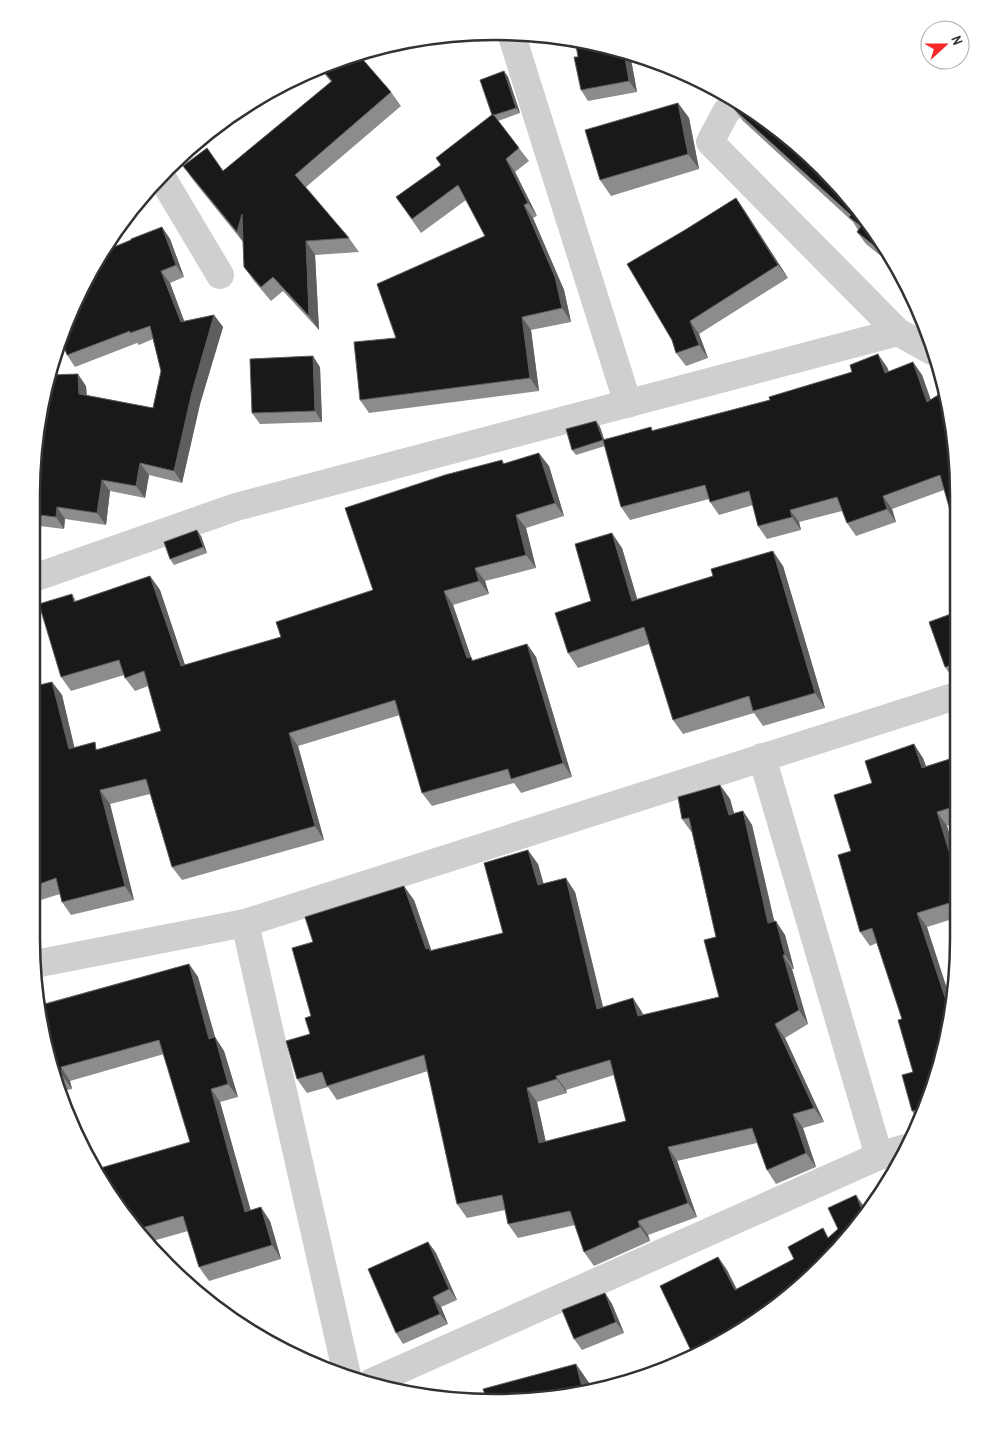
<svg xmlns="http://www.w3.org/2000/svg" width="990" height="1434" font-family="'Archivo Narrow',sans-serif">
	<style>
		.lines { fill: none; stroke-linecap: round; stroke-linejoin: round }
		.street { stroke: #cfcfcf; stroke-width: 28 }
		.wall { fill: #8c8c8c; fill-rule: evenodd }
		.shaded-wall { fill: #5e5e5e }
		.building { fill: #191919; stroke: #5e5e5e; fill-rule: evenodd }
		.rim { fill: none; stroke: #323232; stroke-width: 2.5 }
	</style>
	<rect width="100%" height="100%" fill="#fff"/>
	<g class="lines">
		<!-- street -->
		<path class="street" d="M511 33 628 404
			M736 101 726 112 710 142 898 332 932 351
			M161 176 220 275
			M31 579 236 507 898 332
			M762 757 879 1156
			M245 923 347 1375
			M35 964 245 923 959 695
			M372 1382 879 1156 906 1148"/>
	</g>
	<!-- wall -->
	<path class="wall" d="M358 54 391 92 401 106 306 187 349 238 359 252 315 255 319 330 283 291 271 301 254 281 244 267 243 242 193 180 183 166 223 171 331 82 318 66Z
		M630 54 637 92 588 101 581 90Z
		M504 71 508 77 520 113 498 121 529 161 515 172 537 216 533 218 564 290 571 322 531 330 539 391 369 413 360 400 396 338 485 236 466 200 421 233 396 197 441 165 492 115Z
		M678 103 689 118 699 169 611 196 600 180Z
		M734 109 823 167 896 268 866 244 857 232 858 230 853 222 743 121Z
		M736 198 788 278 699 334 708 358 686 366 676 353 685 230Z
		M162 227 170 239 184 277 170 283 184 321 214 315 223 327 200 404 182 483 149 475 145 498 110 491 106 525 65 519 64 529 31 525V495L86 386 87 395 153 408 161 371 153 339 139 345 137 343 75 367 67 355 131 240Z
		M913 362 922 375 931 400 944 490 892 509 896 522 856 536 847 523 842 511 799 522 801 530 767 539 758 526 753 505 719 515 710 502 709 499 630 520 621 507 605 446 576 455 572 450 596 421 600 427 604 439 653 430 770 400 887 367 889 372Z
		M320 367 322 422 260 424 252 413Z
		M502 460 504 463 549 466 564 516 526 528 536 568 485 581 489 594 453 605 471 657 473 660 527 644 536 657 572 777 521 793 514 783 432 806 422 793 400 715 298 746 324 840 182 880 172 867 150 794 110 804 134 900 71 915 62 902 60 894 31 903V687L52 682 62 695 74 748 99 749 161 731 148 686 135 691 125 678 124 675 71 691 61 677 72 594 76 601 150 576 160 590 185 665 281 637 373 590Z
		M201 536 207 553 174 565 170 559Z
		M622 548 637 599 783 566 825 708 763 726 754 713 683 734 673 720 649 644 578 668 568 653 591 601Z
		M31 604 38 624 31 626Z
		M959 611V679L954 680 945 667Z
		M959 756V822L947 826 959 866V917L927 927 950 1030 923 1117 920 1123 912 1111 913 1072 902 1019 877 943 870 946 860 932 851 851 872 783 923 758 926 766Z
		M720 785 730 799 734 813 743 811 752 825 774 922 785 935 794 969H792L808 1024 785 1038 824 1122 803 1128 816 1167 776 1184 767 1170 757 1143 677 1161 697 1217 648 1235 650 1241 594 1266 584 1252 575 1225 518 1238 508 1224 505 1210 467 1218 457 1204 428 1071 337 1100 328 1087 307 1093 297 1079 310 1034 313 942 414 900 431 950 503 933 538 864 543 883 575 892 603 1008 642 1012 643 1015 719 997 716 937 692 833 682 819ZM614 1075 626 1121 546 1142 537 1102 567 1093 566 1090Z
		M189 964 198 977 215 1037 224 1051 238 1097 220 1102 250 1210 270 1221 281 1259 209 1281 199 1267 188 1231 149 1242 109 1196 190 1142 164 1054 70 1081 72 1089 62 1091 47 1059 46 1003Z
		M856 1195 844 1242 823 1267 700 1355 718 1257 727 1270 737 1289 794 1259 829 1237 838 1229Z
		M428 1242 436 1253 457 1300 441 1307 448 1324 403 1344 396 1333Z
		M605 1293 612 1304 624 1333 582 1350 574 1339Z"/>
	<!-- shaded-wall -->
	<path class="shaded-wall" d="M624 52 630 54 637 92 629 81Z
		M504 71 508 77 520 113 516 108Z
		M678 103 689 118 699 169 688 154Z
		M506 159 515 172 537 216 528 203Z
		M736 198 745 211 788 278 778 265Z
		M524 205 533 218 564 290 571 322 562 308Z
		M242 214 246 246 237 232Z
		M162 227 170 239 184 277 176 265Z
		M306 241 315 255 319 330 309 316Z
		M161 271 170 283 189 334 181 322Z
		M214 315 223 327 200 404 182 483 174 471 192 392Z
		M522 317 531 330 539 391 530 378Z
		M690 321 699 334 708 358 699 345Z
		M878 354 887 367 894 386 885 373Z
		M313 356 320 367 322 422 315 411Z
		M913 362 922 375 936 415 927 402Z
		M78 374 86 386 87 406 79 394Z
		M596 421 600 427 606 445 603 440Z
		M539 453 549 466 564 516 555 503Z
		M140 463 149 475 145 498 136 486Z
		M102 480 110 491 106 525 97 513Z
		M883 496 892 509 896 522 887 509Z
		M57 507 65 519 64 529 56 517Z
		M790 510 799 522 801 530 792 517Z
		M516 515 526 528 536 568 526 555Z
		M197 530 201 536 207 553 203 547Z
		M612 533 622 548 642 615 632 601Z
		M773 551 783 566 825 708 815 693Z
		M475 568 485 581 489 594 479 581Z
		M150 576 160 590 190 680 181 666Z
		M444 591 453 605 476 672 467 658Z
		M31 604 38 624 34 618 31 610Z
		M527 644 536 657 572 777 563 763Z
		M52 682 62 695 78 762 69 749Z
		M289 733 298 746 324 840 315 826Z
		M914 744 923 758 931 781 922 768Z
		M720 785 730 799 738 828 729 815Z
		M100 790 110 804 134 900 125 886Z
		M743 811 752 825 778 937 768 923Z
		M937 812 947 826 959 866V884Z
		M528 850 538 864 548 899 538 885Z
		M566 878 575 892 607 1023 597 1009Z
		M404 886 414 900 432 952 426 949Z
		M917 913 927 927 952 1004 948 1006Z
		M776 921 785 935 794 969 785 955Z
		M783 955 792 969 808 1024 799 1010Z
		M189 964 198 977 215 1037 224 1051 238 1097 228 1084 209 1039Z
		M38 992 48 1006 42 1005Z
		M633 998 642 1012 648 1030 638 1016Z
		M775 1024 785 1038 824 1122 814 1108Z
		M61 1067 70 1081 72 1089 62 1075Z
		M556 1076 566 1090 567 1093 557 1079Z
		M527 1088 537 1102 549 1157 539 1143Z
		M211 1089 220 1102 255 1225 245 1212Z
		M793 1114 803 1128 816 1167 806 1153Z
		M668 1147 677 1161 697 1217 688 1203Z
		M856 1195 865 1208 862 1210Z
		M261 1207 270 1221 281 1259 272 1245Z
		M638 1221 648 1235 650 1241 640 1227Z
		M428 1242 436 1253 457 1300 449 1289Z
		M718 1257 727 1270 743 1303 735 1290Z
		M605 1293 612 1304 624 1333 616 1322Z
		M433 1297 441 1307 448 1324 440 1314Z
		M576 1364 590 1384 592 1392 584 1394Z"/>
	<!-- building -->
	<path class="building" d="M575 39 586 40 624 52 629 81 581 90 574 57H578Z
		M358 54 391 92 295 175 349 238 306 241 309 316 273 277 261 287 244 267 242 214 237 232 183 166 207 148 223 171 332 81 319 66Z
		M504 71 516 108 494 115 493 114 492 115 480 80Z
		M739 102 753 110 823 167 886 255 857 232 861 226 849 217 851 215 734 109Z
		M678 103 688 154 600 180 585 130Z
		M493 114 519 148 506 159 528 203 524 205 555 277 562 308 522 317 530 378 360 400 354 342 396 338 377 284 485 236 458 185 412 219 396 197 441 165 436 158Z
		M736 198 778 265 690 321 699 345 676 353 672 340 627 264 685 230Z
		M162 227 176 265 161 271 181 322 214 315 192 392 174 471 140 463 136 486 102 480 97 513 57 507 56 517 31 514V495L40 405 50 375 78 374 79 394 153 408 161 371 150 326 130 333V331L67 355 62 341 79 290 109 249 131 240V239Z
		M878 354 885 373 913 362 927 402 943 392 949 401 950 405 959 495V542L940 475 883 496 887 509 847 523 837 497 790 510 792 517 758 526 749 491 710 502 705 485 621 507 603 440 651 427 652 431 770 400 769 397 852 372 850 365Z
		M313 356 315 411 252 413 250 359Z
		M596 421 603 440 572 450 566 429Z
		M539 453 555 503 516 515 526 555 475 568 479 581 444 591 467 658 471 657 472 661 527 644 563 763 511 779 508 769 422 793 395 700 289 733 315 826 172 867 146 779 100 790 125 886 62 902 56 878 31 887V687L52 682 69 749 95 742 96 750 161 731 144 671 125 678 119 660 61 677 39 604 72 594 74 602 150 576 181 666 281 637 276 622 373 590 345 508 445 475 502 460 503 464Z
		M197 530 203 547 170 559 164 542Z
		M612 533 632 601 713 576 711 569 773 551 815 693 753 711 749 696 673 720 644 627 568 653 555 613 591 601 575 544Z
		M31 610 34 618 31 619Z
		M959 611V663L945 667 929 622Z
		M914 744 922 768 959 756V805L937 812 959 884V900L917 913 948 1006 952 1005 950 1030 926 1107 912 1111 902 1075 913 1072 898 1020 902 1019 872 928 860 932 838 855 851 851 834 795 872 783 865 761Z
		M720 785 729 815 743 811 768 923 776 921 785 955H783L799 1010 775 1024 814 1108 793 1114 806 1153 767 1170 752 1128 668 1147 688 1203 638 1221 640 1227 584 1252 570 1211 508 1224 502 1195 457 1204 424 1055 327 1086 322 1072 297 1079 286 1041 310 1034 305 1018 311 1016 292 948 313 942 305 917 404 886 426 949 429 948 430 951 503 933 484 863 528 850 538 885 566 878 597 1009 633 998 638 1016 719 997 704 940 716 937 689 818 682 819 678 797ZM610 1060 626 1121 539 1143 527 1088 557 1079 556 1076Z
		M189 964 209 1039 215 1037 228 1084 211 1089 245 1212 261 1207 272 1245 199 1267 183 1216 138 1229 109 1196 97 1169 190 1142 159 1040 61 1067 62 1075 55 1077 47 1059 38 992 42 1005Z
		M882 1194 880 1197 844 1242 833 1247 836 1252 823 1267 700 1355 694 1357 660 1286 718 1257 735 1290 794 1259 788 1247 823 1228 828 1238 838 1229 828 1208 856 1195 862 1210Z
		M428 1242 449 1289 433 1297 440 1314 396 1333 368 1269Z
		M605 1293 616 1322 574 1339 562 1310Z
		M576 1364 584 1394 486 1397 483 1389Z"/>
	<!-- crop -->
	<path d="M0 0H990V1434H0ZM495 40H495A455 455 0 0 1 950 495V939A455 455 0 0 1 495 1394H495A455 455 0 0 1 40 939V495A455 455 0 0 1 495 40Z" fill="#fff" fill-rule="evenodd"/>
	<path class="rim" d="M495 40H495A455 455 0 0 1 950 495V939A455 455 0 0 1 495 1394H495A455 455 0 0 1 40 939V495A455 455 0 0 1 495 40Z"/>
	<!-- north arrow -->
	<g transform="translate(945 45) rotate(69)"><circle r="24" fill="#ffffff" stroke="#adadad"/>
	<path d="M0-4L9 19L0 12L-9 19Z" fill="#f52928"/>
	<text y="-8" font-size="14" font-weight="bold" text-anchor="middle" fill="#323232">N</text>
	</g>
</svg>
